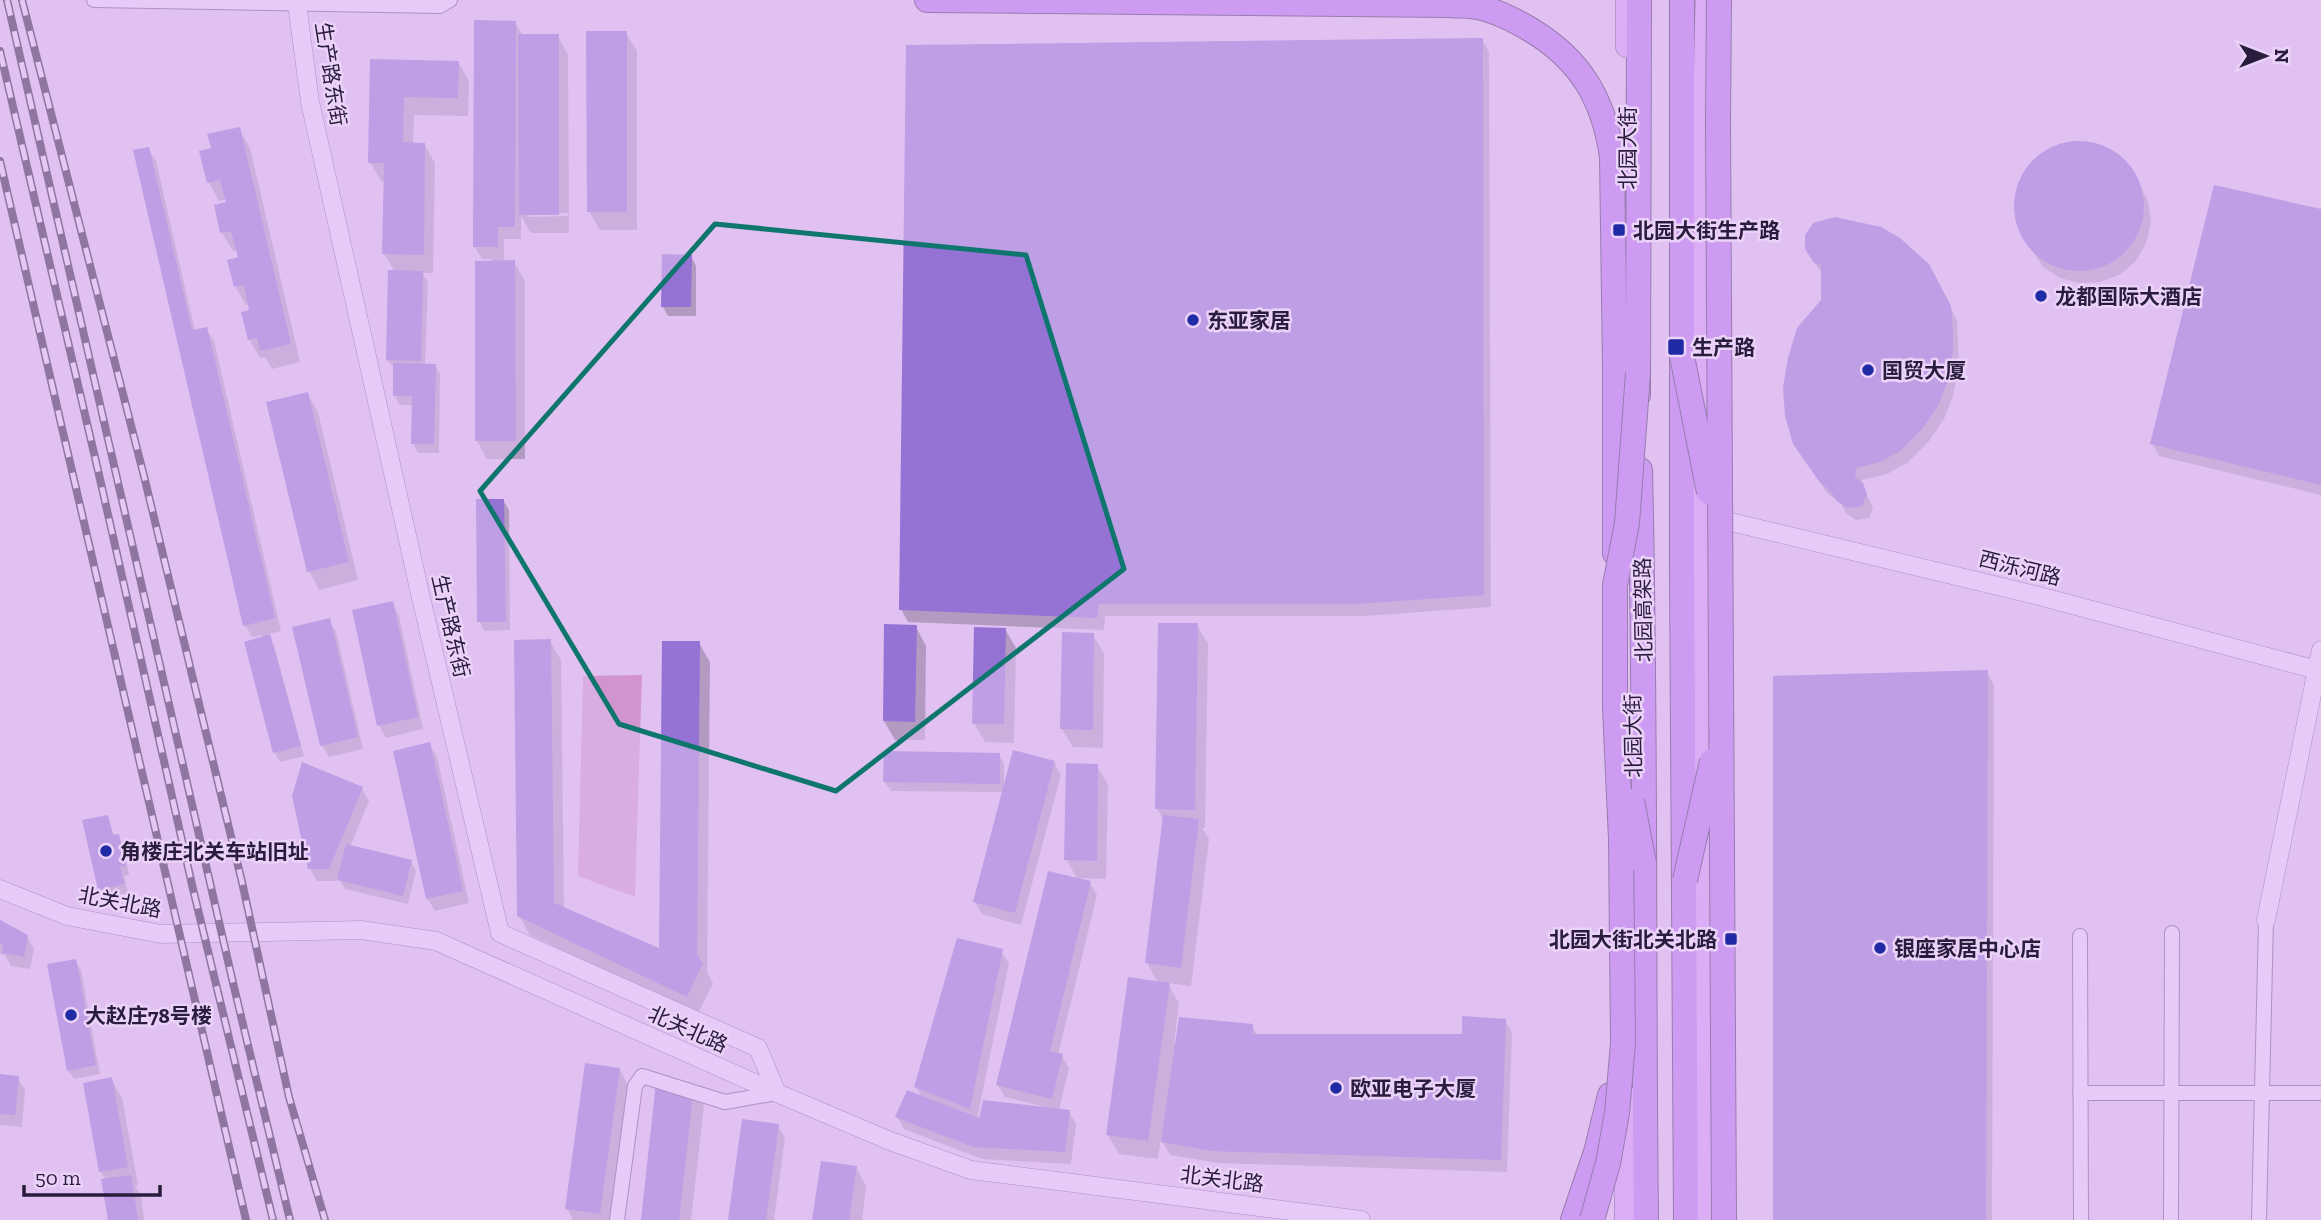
<svg xmlns="http://www.w3.org/2000/svg" width="2321" height="1220" font-family="'Zilla Slab','Noto Sans SC',serif">
	<style>
		.green { fill: #d294cf }
		.shadow { fill: #0003; fill-rule: evenodd }
		.building { fill: #9573d5 }
		.lines { fill: none; stroke-linecap: round; stroke-linejoin: round }
		.minor-casing { stroke: #70568e; stroke-width: 16 }
		.tertiary-casing { stroke: #70568e; stroke-width: 19 }
		.primary-casing { stroke: #3f2b5b; stroke-width: 24 }
		.trunk-casing { stroke: #3f2b5b; stroke-width: 26 }
		.minor { stroke: #eed5fc; stroke-width: 14 }
		.tertiary { stroke: #eed5fc; stroke-width: 18 }
		.primary { stroke: #d495f9; stroke-width: 23 }
		.trunk { stroke: #b66ff2; stroke-width: 24 }
		.rail-casing { stroke: #2a1c3c; stroke-width: 8 }
		.rail { stroke: #ebd2f9; stroke-width: 5; stroke-dasharray: 16; stroke-linecap: butt }
		.trunk-bridge-casing { stroke: #3f2b5b; stroke-width: 26; stroke-linecap: butt }
		.trunk-bridge { stroke: #b66ff2; stroke-width: 24 }
		.marked { fill: none; stroke: #0f766e; stroke-width: 5; stroke-linejoin: round }
		.poi-dot { fill: #202aa4; stroke: #ebd2f9; stroke-width: 2.5 }
		.labels { text-anchor: middle; dominant-baseline: central; stroke-width: 5; stroke-linejoin: round; paint-order: stroke }
		.street-label { font-size: 21px; fill: #2a1c3c; stroke: #ebd2f9 }
		.poi-label { font-size: 21px; font-weight: bold; fill: #2a1c3c; stroke: #ebd2f9; text-anchor: start }
	</style>
	<rect width="100%" height="100%" fill="#e0c1f2"/>
	<!-- green -->
	<path class="green" d="M642 675 635 897 578 876 583 676Z"/>
	<!-- shadow -->
	<path class="shadow" d="M515 22 523 36H558L568 55 569 233H531L521 216V239H504V262H514L525 281V459H487L477 441 492 259H482L474 246ZM529 213H568V216L529 217Z
		M626 33 637 51V230H600L589 211Z
		M1482 40 1489 52 1491 607 1364 616H1105L1104 630 908 622 901 609Z
		M372 61 458 62 469 81 468 116 414 115 413 144H424L435 163 433 273H422L428 282 425 365H435L440 375 439 453H418L413 443 414 405H400L394 395 395 369 387 360 395 272 384 254 385 181H381L370 162Z
		M239 129 250 148 300 362 272 369 265 357 260 358 249 339 251 311 250 304 246 305 235 286 240 259 238 250 233 251 222 233 216 206 228 204 227 199 219 201 209 182 213 149Z
		M2073 142 2095 144 2115 153 2130 167 2148 201 2151 222 2146 244 2135 262 2119 275 2100 282 2080 283 2060 278 2043 267 2023 237 2016 218V197L2022 178 2034 160 2052 148Z
		M148 149 156 161 195 331 206 329 214 341 281 631 268 634 274 645 304 756 280 762 275 753 246 643 263 638 262 635 252 637 245 625Z
		M2321 211V495L2159 456 2152 443Z
		M691 256 696 266V316H668L663 307Z
		M1814 262 1935 278 1957 320 1959 367 1953 396 1944 419 1929 441 1907 463 1887 474 1862 480V485L1873 508 1869 518 1856 520 1847 514 1841 504 1827 493 1803 456 1823 301V275Z
		M307 394 318 412 358 580 319 590 309 571Z
		M503 500 509 510 510 630 484 631 479 621Z
		M392 603 399 616 423 729 386 738 379 725Z
		M329 620 336 632 363 749 329 757 322 745Z
		M1197 625 1208 644 1205 828H1202L1209 839 1191 986 1167 983 1179 1003 1174 1043 1252 1026 1258 1036H1463L1505 1020 1512 1033 1507 1172 1219 1163 1170 1155 1161 1139 1158 1159 1119 1154 1108 1135 1158 983 1147 963 1164 821 1157 809Z
		M916 627 926 646 925 740H895L884 721Z
		M1005 629 1016 648 1014 743 985 742 974 723Z
		M1093 635 1104 653 1103 748 1073 747 1062 729Z
		M550 641 561 660 564 909 661 951 699 643 710 662 707 972 713 983 698 1014 530 935 519 916Z
		M1987 672 1994 685 1992 1220H1774Z
		M429 744 437 757 469 903 435 911 427 898Z
		M999 755 1004 764V786L1054 762 1061 775 1021 925 982 914 975 902 1004 792 891 791 885 782Z
		M1097 766 1108 785 1106 879 1078 878 1090 883 1097 895 1058 1055 1062 1056 1069 1068 1059 1110 1069 1112 1076 1124 1071 1164 982 1159 904 1129 897 1116 922 1098 916 1086 1001 951 1009 963 977 1119 1041 1108V1106L1005 1097 998 1085 1078 880 1066 859Z
		M362 789 369 801 350 847 411 862 416 871 408 904 345 889 338 877 336 881H317L310 869Z
		M107 817 115 837 118 836 123 845 129 875 124 876 128 893 105 898 99 889Z
		M0 921 27 936 34 949 30 969 11 966 5 955 0 954Z
		M75 961 81 970 100 1074 74 1079 68 1070Z
		M619 1069 630 1088 612 1220H573L567 1208Z
		M0 1076 17 1077 25 1090 22 1127 0 1125Z
		M111 1079 122 1098 138 1185 135 1186 141 1195 144 1220H110L106 1180 100 1171Z
		M693 1088 704 1106 691 1220H643Z
		M778 1126 785 1138 774 1220H730Z
		M856 1167 866 1186 862 1220H814Z"/>
	<!-- building -->
	<path class="building" d="M474 20 516 21 515 227H498V247H473Z
		M586 31H627V212H587Z
		M518 34H559V215H519Z
		M1483 38 1484 595 1356 604H1099L1097 618 899 610 906 45Z
		M370 59 459 61 458 98 404 97 403 142 425 143 424 255 382 254 384 163H368Z
		M240 127 291 344 260 351 257 338 248 340 241 312 249 310 244 285 234 287 227 260 238 257 231 231 220 233 214 205 226 202 220 180 207 183 199 151 211 148 207 134Z
		M2014 206a65 65 0 1 1 130 0a65 65 0 1 1-130 0Z
		M149 147 192 330 207 327 275 618 243 626 133 150Z
		M2214 185 2321 209V485L2150 444Z
		M1835 217 1881 227 1900 238 1929 264 1951 306 1953 330V353L1947 383 1938 406 1922 429 1900 451 1880 462 1856 468 1855 477 1863 483 1867 494 1862 506 1848 508 1838 502 1831 492 1818 480 1793 444 1785 416 1783 387 1788 358 1797 328 1821 300V265L1814 263 1805 249V235L1813 223Z
		M662 254 692 255 691 307H661Z
		M515 260 516 441H475V261Z
		M388 270 423 271 421 361 386 360Z
		M393 363 436 364 434 444H411L412 396H393Z
		M308 392 349 562 307 572 266 402Z
		M476 499H504L506 622H477Z
		M393 601 418 717 377 726 352 610Z
		M330 618 358 737 320 746 292 627Z
		M1158 623H1198L1195 810 1155 809Z
		M884 624 917 625 915 722 883 721Z
		M974 627 1006 628 1004 724H972Z
		M1062 632 1094 633 1093 730 1060 729Z
		M270 634 301 746 273 753 244 642Z
		M551 639 554 903 659 948 662 641H700L697 955 703 963 687 997 517 916 514 640Z
		M1988 670 1986 1220H1773V676Z
		M430 742 463 891 426 899 393 751Z
		M1013 750 1055 761 1015 913 973 902Z
		M884 751 1000 753V784L883 782Z
		M302 762 363 787 329 869H308L292 796Z
		M1066 763 1098 764 1097 861 1064 860Z
		M108 815 113 835 119 834 126 866 120 867 124 884 98 890 82 820Z
		M1163 815 1199 819 1181 968 1145 963Z
		M346 844 412 860 403 896 337 880Z
		M1048 871 1091 881 1050 1051 1063 1054 1052 1099 996 1085Z
		M0 920 28 935 24 957 2 953 3 944H0Z
		M957 938 1003 949 970 1109 914 1087Z
		M76 959 96 1065 67 1071 47 964Z
		M1128 977 1170 983 1148 1141 1106 1135Z
		M1462 1016 1506 1019 1501 1160 1211 1151 1161 1142 1179 1017 1253 1024V1034H1462Z
		M585 1063 620 1068 600 1214 565 1209Z
		M0 1074 19 1076 15 1115 0 1114Z
		M112 1077 128 1167 99 1172 83 1083Z
		M656 1082 694 1086 679 1220H641Z
		M907 1090 979 1118 983 1100 1070 1110 1065 1152 973 1147 895 1117Z
		M742 1119 779 1124 766 1220H728Z
		M821 1161 857 1166 849 1220H812Z
		M131 1175 138 1220H108L101 1179Z"/>
	<g class="lines">
		<!-- minor casing -->
		<g class="minor-casing">
			<path id="minor" d="M94 0 440 6 450 0
				M2080 936 2081 1220
				M2080 1093H2321
				M617 1220 635 1086 642 1076 725 1102 777 1093
				M2171 1220 2172 933
				M2259 1220 2266 920"/>
		</g>
		<!-- tertiary casing -->
		<g class="tertiary-casing">
			<path id="tertiary" d="M297 4 310 102 421 598 500 933 758 1048 777 1093
				M1710 517 2039 596 2321 671
				M0 889 67 916 161 934 361 930 436 941 777 1093 890 1141 971 1170 1361 1220
				M2266 920 2321 650"/>
		</g>
		<!-- primary casing -->
		<g class="primary-casing">
			<path id="primary" d="M1627 0V46
				M1704 429 1703 181 1707 0
				M1705 474 1707 1220
				M1626 1220 1628 1098"/>
		</g>
		<!-- trunk casing -->
		<g class="trunk-casing">
			<path id="trunk" d="M927 0 1449 5C1460 6 1472 5 1482 8 1499 12 1516 21 1531 30 1581 60 1604 100 1612 157L1615 367V553
				M1682 0V573L1686 1220
				M1638 395 1639 0
				M1640 470C1646 720 1643 970 1646 1220
				M1573 1220 1596 1152 1610 1095"/>
		</g>
		<!-- minor -->
		<use href="#minor" class="minor"/>
		<!-- tertiary -->
		<use href="#tertiary" class="tertiary"/>
		<!-- primary -->
		<use href="#primary" class="primary"/>
		<!-- trunk -->
		<use href="#trunk" class="trunk"/>
		<!-- rail casing -->
		<g class="rail-casing">
			<path id="rail" d="M7 0 234 987 290 1220
				M22 0 144 476 242 882 289 1097 325 1220
				M0 51 97 466 193 889 273 1220
				M0 161 246 1220"/>
		</g>
		<!-- rail -->
		<use href="#rail" class="rail"/>
		<!-- trunk-bridge casing -->
		<g class="trunk-bridge-casing">
			<path id="trunk-bridge" d="M1719 0 1718 122 1724 1220
				M1682 356 1709 492
				M1632 801 1644 863
				M1685 880 1712 761
				M1592 1220 1608 1163 1617 1113 1623 1043 1621 839 1615 708V585L1627 523 1638 373"/>
		</g>
		<!-- trunk-bridge -->
		<use href="#trunk-bridge" class="trunk-bridge"/>
	</g>
	<!-- marked area -->
	<path d="M0 0H2321V1220H0ZM715 224 1026 255 1124 569 836 791 619 724 480 491Z" fill="#e0c1f2" fill-opacity=".55" fill-rule="evenodd"/>
	<path class="marked" d="M715 224 1026 255 1124 569 836 791 619 724 480 491Z"/>
	<!-- markers -->
	<g class="poi-dot">
		<rect x="1612" y="223" width="14" height="14" rx="3.5"/>
		<circle cx="2041" cy="296" r="7"/>
		<circle cx="1193" cy="320" r="7"/>
		<rect x="1667" y="338" width="18" height="18" rx="3.5"/>
		<circle cx="1868" cy="370" r="7"/>
		<circle cx="106" cy="851" r="7"/>
		<rect x="1724" y="932" width="14" height="14" rx="3.5"/>
		<circle cx="1880" cy="948" r="7"/>
		<circle cx="71" cy="1015" r="7"/>
		<circle cx="1336" cy="1088" r="7"/>
	</g>
	<g class="labels">
		<!-- street labels -->
		<g class="street-label">
			<text transform="translate(331 74) rotate(81)">生产路东街</text>
			<text transform="translate(1627 148) rotate(-90)">北园大街</text>
			<text transform="translate(2020 568) rotate(14)">西泺河路</text>
			<text transform="translate(1643 610) rotate(-91)">北园高架路</text>
			<text transform="translate(451 626) rotate(77)">生产路东街</text>
			<text transform="translate(1633 736) rotate(-91)">北园大街</text>
			<text transform="translate(120 902) rotate(11)">北关北路</text>
			<text transform="translate(688 1029) rotate(24)">北关北路</text>
			<text transform="translate(1222 1179) rotate(7)">北关北路</text>
		</g>
		<!-- poi labels -->
		<g class="poi-label">
			<text x="1633" y="230">北园大街生产路</text>
			<text x="2055" y="296">龙都国际大酒店</text>
			<text x="1207" y="320">东亚家居</text>
			<text x="1692" y="347">生产路</text>
			<text x="1882" y="370">国贸大厦</text>
			<text x="120" y="851">角楼庄北关车站旧址</text>
			<text x="1717" y="939" text-anchor="end">北园大街北关北路</text>
			<text x="1894" y="948">银座家居中心店</text>
			<text x="85" y="1015">大赵庄78号楼</text>
			<text x="1350" y="1088">欧亚电子大厦</text>
		</g>
	</g>
	<!-- north arrow -->
	<g transform="translate(2265 56) rotate(90)" stroke="#ebd2f9" stroke-width="5" paint-order="stroke">
	<path d="M0-5L12 26L0 18L-12 26Z" fill="#2a1c3c"/>
	<text y="-10" font-size="19" font-weight="bold" text-anchor="middle" fill="#2a1c3c">N</text>
	</g>
	<!-- scale -->
	<path d="M24 1185v10h136v-10" fill="none" stroke="#2a1c3c" stroke-width="3.5"/>
	<text x="35" y="1185" font-size="21" fill="#2a1c3c" stroke="#ebd2f9" stroke-width="5" paint-order="stroke">50 m</text>
</svg>
